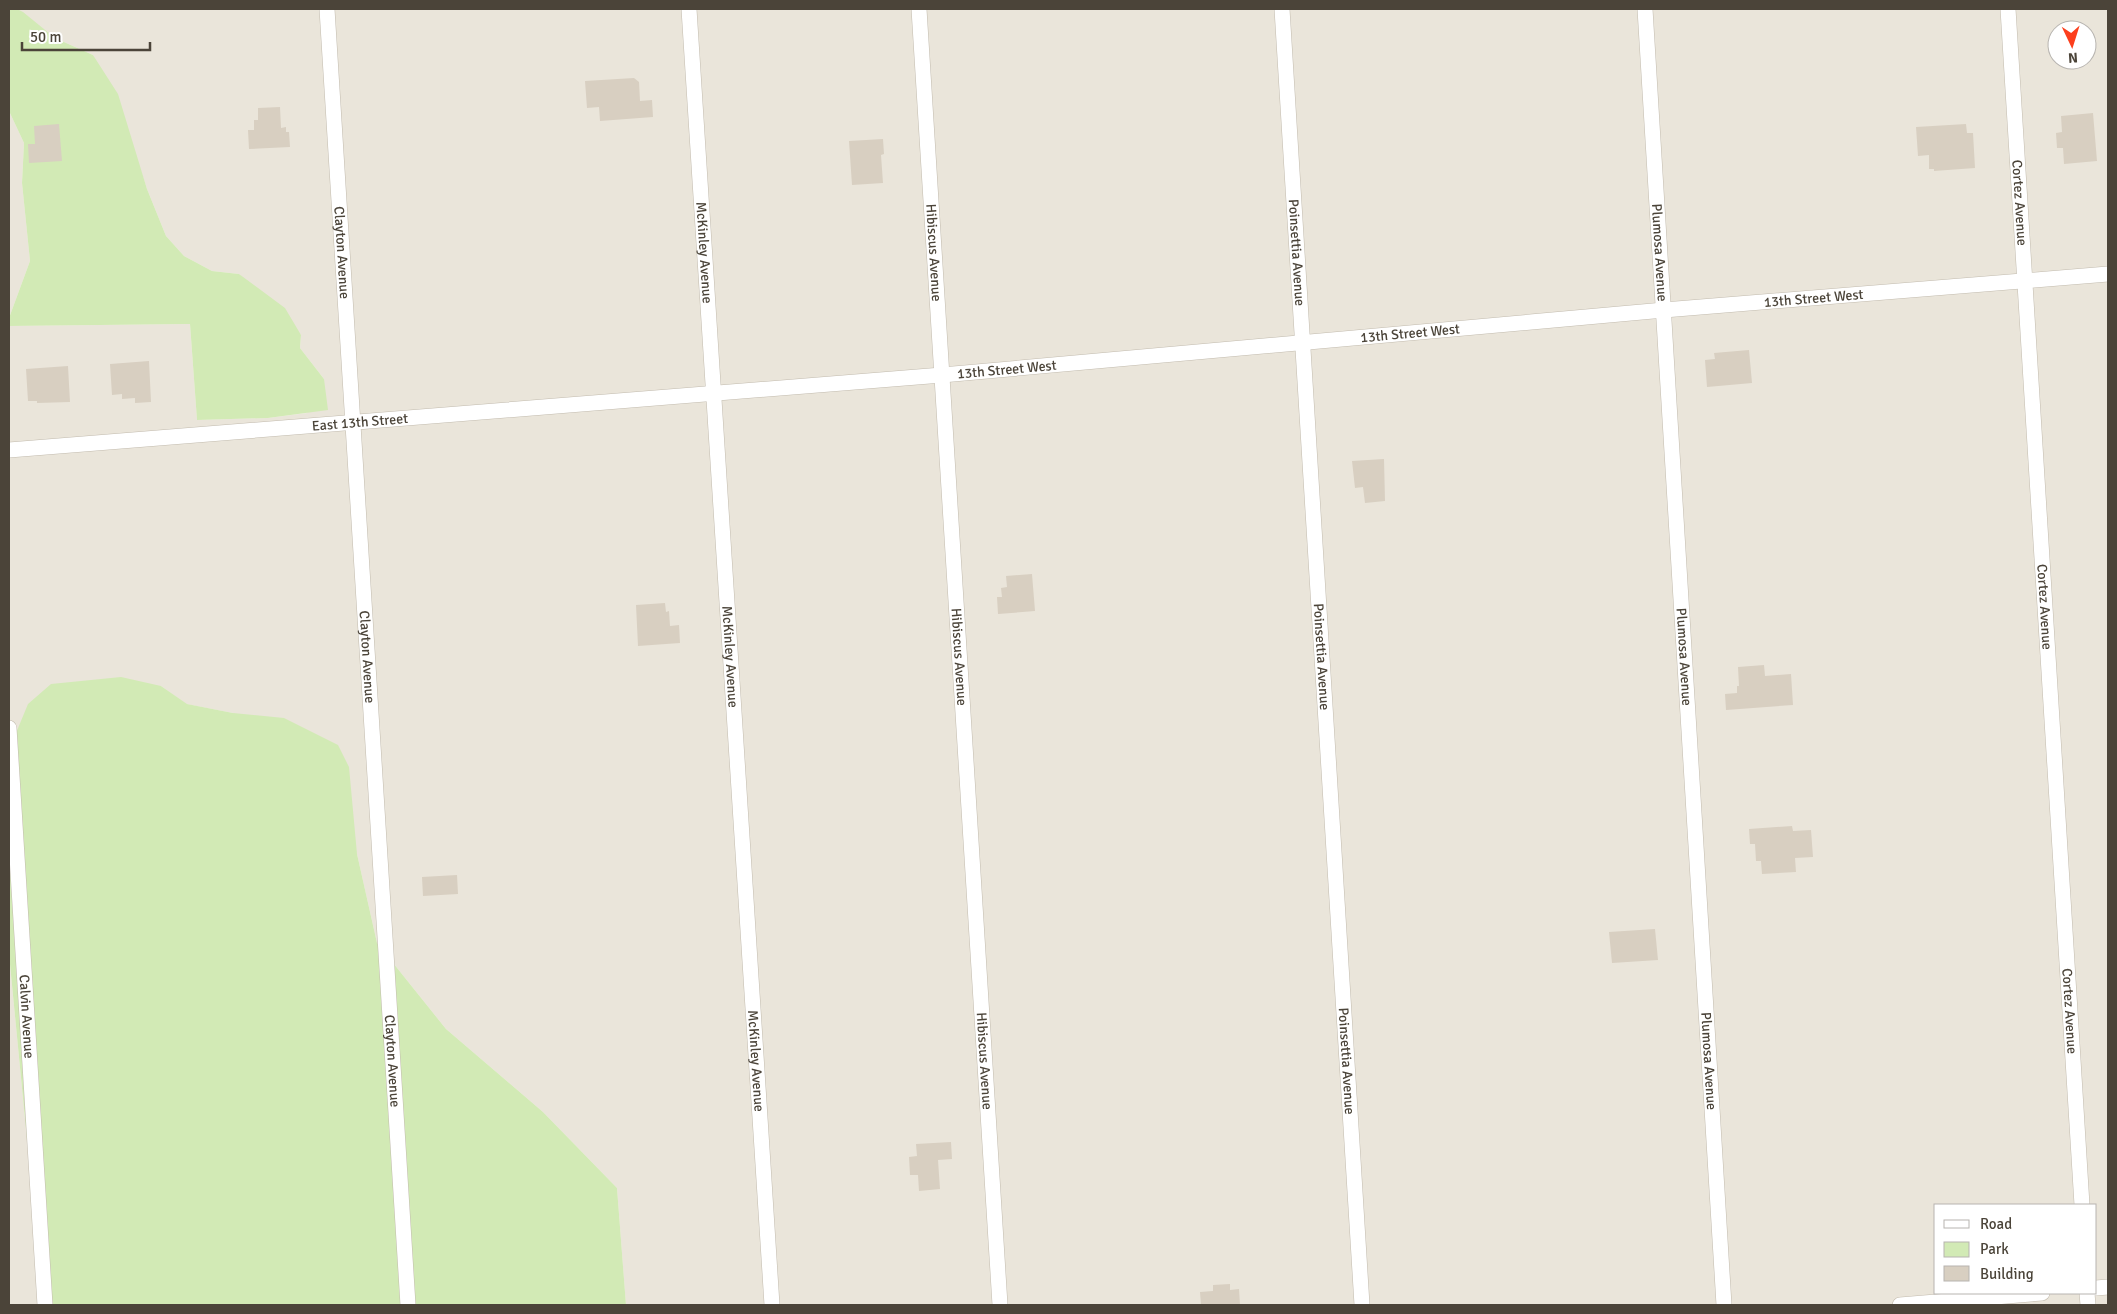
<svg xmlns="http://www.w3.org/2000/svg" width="2117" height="1314" font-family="Signika,sans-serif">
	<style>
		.residential { fill: #eae5da; fill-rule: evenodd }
		.green { fill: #d2eab5 }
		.building { fill: #d8cfc1 }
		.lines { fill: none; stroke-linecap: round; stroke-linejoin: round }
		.street-casing { stroke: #c2bbae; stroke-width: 16 }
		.street { stroke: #fff; stroke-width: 15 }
		.labels { text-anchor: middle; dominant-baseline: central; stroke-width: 4.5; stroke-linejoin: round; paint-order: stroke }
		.street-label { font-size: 14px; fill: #4b4439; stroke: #fff }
	</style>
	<rect width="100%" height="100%" fill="#f6f3ec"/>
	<!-- residential -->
	<path class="residential" d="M17 9H2108V1305H626L617 1188 543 1112 446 1029 377 943 357 854 233 713 186 704 161 686 9 750V326L190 324 197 420 268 418 307 413 324 379 300 348 301 335 239 274 212 271 184 256 166 236 147 189 133 147 93 55 55 38ZM2057 30H2087V60H2057ZM1936 1205H2096V1293H1936Z
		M9 111 24 143 22 183 30 261 9 318Z
		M9 954 43 1305H9Z"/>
	<!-- green -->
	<path class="green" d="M9 9H17L23 12 55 38 93 55 118 94 147 189 166 236 184 256 212 271 239 274 285 308 301 335 300 348 324 379 328 410 268 418 197 420 190 324 9 326V318L30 261 22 183 24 143 9 111Z
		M121 677 161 686 187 704 233 713 284 718 338 745 349 767 357 854 377 943 446 1029 543 1112 617 1188 626 1305H43L9 954V750L28 704 51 684Z"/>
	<!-- building -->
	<path class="building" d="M634 78 639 82 640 101 652 100 653 117 600 121 599 107 587 108 585 81Z
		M280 107 281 128 286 127V132H289L290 147 249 149 248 130H254V120H258V108Z
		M2093 113 2097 161 2064 164 2063 148H2057L2056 133 2062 132 2061 116Z
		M59 124 62 161 29 163 28 144H35L34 126Z
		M1966 124 1967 133H1973L1975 168 1934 171V169H1929V155L1918 156 1916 127Z
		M883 139 884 154 881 155 883 183 852 185 849 141Z
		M1749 350 1752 383 1707 387 1705 360 1715 359 1714 353Z
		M149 361 151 402 135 403V398L122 399V394L112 395 110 364Z
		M68 366 70 402 37 403V401H28L26 369Z
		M1384 459 1385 501 1365 503 1363 487 1355 488 1352 461Z
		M1032 574 1035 611 998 614 997 597H1002L1001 588 1007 587 1006 576Z
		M665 603 666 612 669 611 670 626 679 625 680 643 638 646 636 605Z
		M1764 665 1765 676 1791 674 1793 705 1726 710 1725 694 1737 693V686H1739L1738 667Z
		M1792 826 1793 831 1811 830 1813 857 1795 858 1796 872 1762 874 1761 861H1756L1755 844H1750L1749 829Z
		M457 875 458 894 423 896 422 877Z
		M1655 929 1658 960 1612 963 1609 932Z
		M951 1142 952 1159 938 1160 940 1189 919 1191 918 1175H910L909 1157 917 1156 916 1144Z
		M1230 1284V1290L1239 1289 1240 1305H1201L1200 1292 1213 1291V1285Z"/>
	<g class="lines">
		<!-- street casing -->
		<g class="street-casing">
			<g id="street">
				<path id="s1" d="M327 9 408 1305"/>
				<path id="s2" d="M689 9 772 1305"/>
				<path id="s3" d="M919 9 1000 1305"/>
				<path id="s4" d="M1282 9 1362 1305"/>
				<path id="s5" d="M1645 9 1724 1305"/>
				<path id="s6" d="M2008 9 2082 1205"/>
				<path id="s7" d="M9 450 942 375 1664 310 2108 274"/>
				<path id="s8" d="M9 728 45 1305"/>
				<path d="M2096 1288 2108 1287"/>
				<path d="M2087 1293 2088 1305"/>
				<path d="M1900 1305 2042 1293"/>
			</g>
		</g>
		<!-- street -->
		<use href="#street" class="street"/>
	</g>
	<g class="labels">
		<!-- street labels -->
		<g class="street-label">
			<text stroke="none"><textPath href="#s6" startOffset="194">Cortez Avenue</textPath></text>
			<text stroke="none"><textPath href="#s1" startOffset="244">Clayton Avenue</textPath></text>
			<text stroke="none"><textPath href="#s2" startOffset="244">McKinley Avenue</textPath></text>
			<text stroke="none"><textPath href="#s3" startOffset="244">Hibiscus Avenue</textPath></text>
			<text stroke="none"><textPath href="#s4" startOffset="244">Poinsettia Avenue</textPath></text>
			<text stroke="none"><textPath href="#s5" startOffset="244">Plumosa Avenue</textPath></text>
			<text stroke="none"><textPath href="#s7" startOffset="1811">13th Street West</textPath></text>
			<text stroke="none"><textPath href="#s7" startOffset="1406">13th Street West</textPath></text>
			<text stroke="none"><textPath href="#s7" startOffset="1001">13th Street West</textPath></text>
			<text stroke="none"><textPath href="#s7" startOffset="352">East 13th Street</textPath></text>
			<text stroke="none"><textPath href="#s6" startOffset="599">Cortez Avenue</textPath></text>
			<text stroke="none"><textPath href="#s1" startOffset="649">Clayton Avenue</textPath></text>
			<text stroke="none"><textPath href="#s2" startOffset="649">McKinley Avenue</textPath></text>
			<text stroke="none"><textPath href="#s3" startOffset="649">Hibiscus Avenue</textPath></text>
			<text stroke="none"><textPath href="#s4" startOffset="649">Poinsettia Avenue</textPath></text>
			<text stroke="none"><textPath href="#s5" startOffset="649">Plumosa Avenue</textPath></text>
			<text stroke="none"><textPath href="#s6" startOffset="1004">Cortez Avenue</textPath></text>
			<text stroke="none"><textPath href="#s8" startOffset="289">Calvin Avenue</textPath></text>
			<text stroke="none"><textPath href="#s1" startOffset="1054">Clayton Avenue</textPath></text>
			<text stroke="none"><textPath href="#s2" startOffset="1054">McKinley Avenue</textPath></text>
			<text stroke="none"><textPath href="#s3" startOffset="1054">Hibiscus Avenue</textPath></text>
			<text stroke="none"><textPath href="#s4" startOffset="1054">Poinsettia Avenue</textPath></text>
			<text stroke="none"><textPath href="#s5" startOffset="1054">Plumosa Avenue</textPath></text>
		</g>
	</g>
	<!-- border -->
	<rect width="2117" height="1314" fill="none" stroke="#4b4439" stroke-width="20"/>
	<!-- legend -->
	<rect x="1934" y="1204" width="162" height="90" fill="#ffffff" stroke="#b7b4b0"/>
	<rect x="1944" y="1220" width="25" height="8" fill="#ffffff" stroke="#b7b4b0"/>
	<text x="1980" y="1229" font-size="15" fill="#4b4439">Road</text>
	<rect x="1944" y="1242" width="25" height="15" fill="#d2eab5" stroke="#b7b4b0"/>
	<text x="1980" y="1254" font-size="15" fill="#4b4439">Park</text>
	<rect x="1944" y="1266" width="25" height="15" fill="#d8cfc1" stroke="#b7b4b0"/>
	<text x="1980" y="1279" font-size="15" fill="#4b4439">Building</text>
	<!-- north arrow -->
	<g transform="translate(2072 45) rotate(176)"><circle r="24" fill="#ffffff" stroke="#b7b4b0"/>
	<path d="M0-4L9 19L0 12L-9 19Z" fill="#fc3f1d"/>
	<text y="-8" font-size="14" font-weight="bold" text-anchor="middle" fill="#4b4439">N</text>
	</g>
	<!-- scale -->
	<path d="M22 42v8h128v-8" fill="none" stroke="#4b4439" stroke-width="2.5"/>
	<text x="30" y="42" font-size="15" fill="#4b4439" stroke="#ffffff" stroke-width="4" paint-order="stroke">50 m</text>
</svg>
